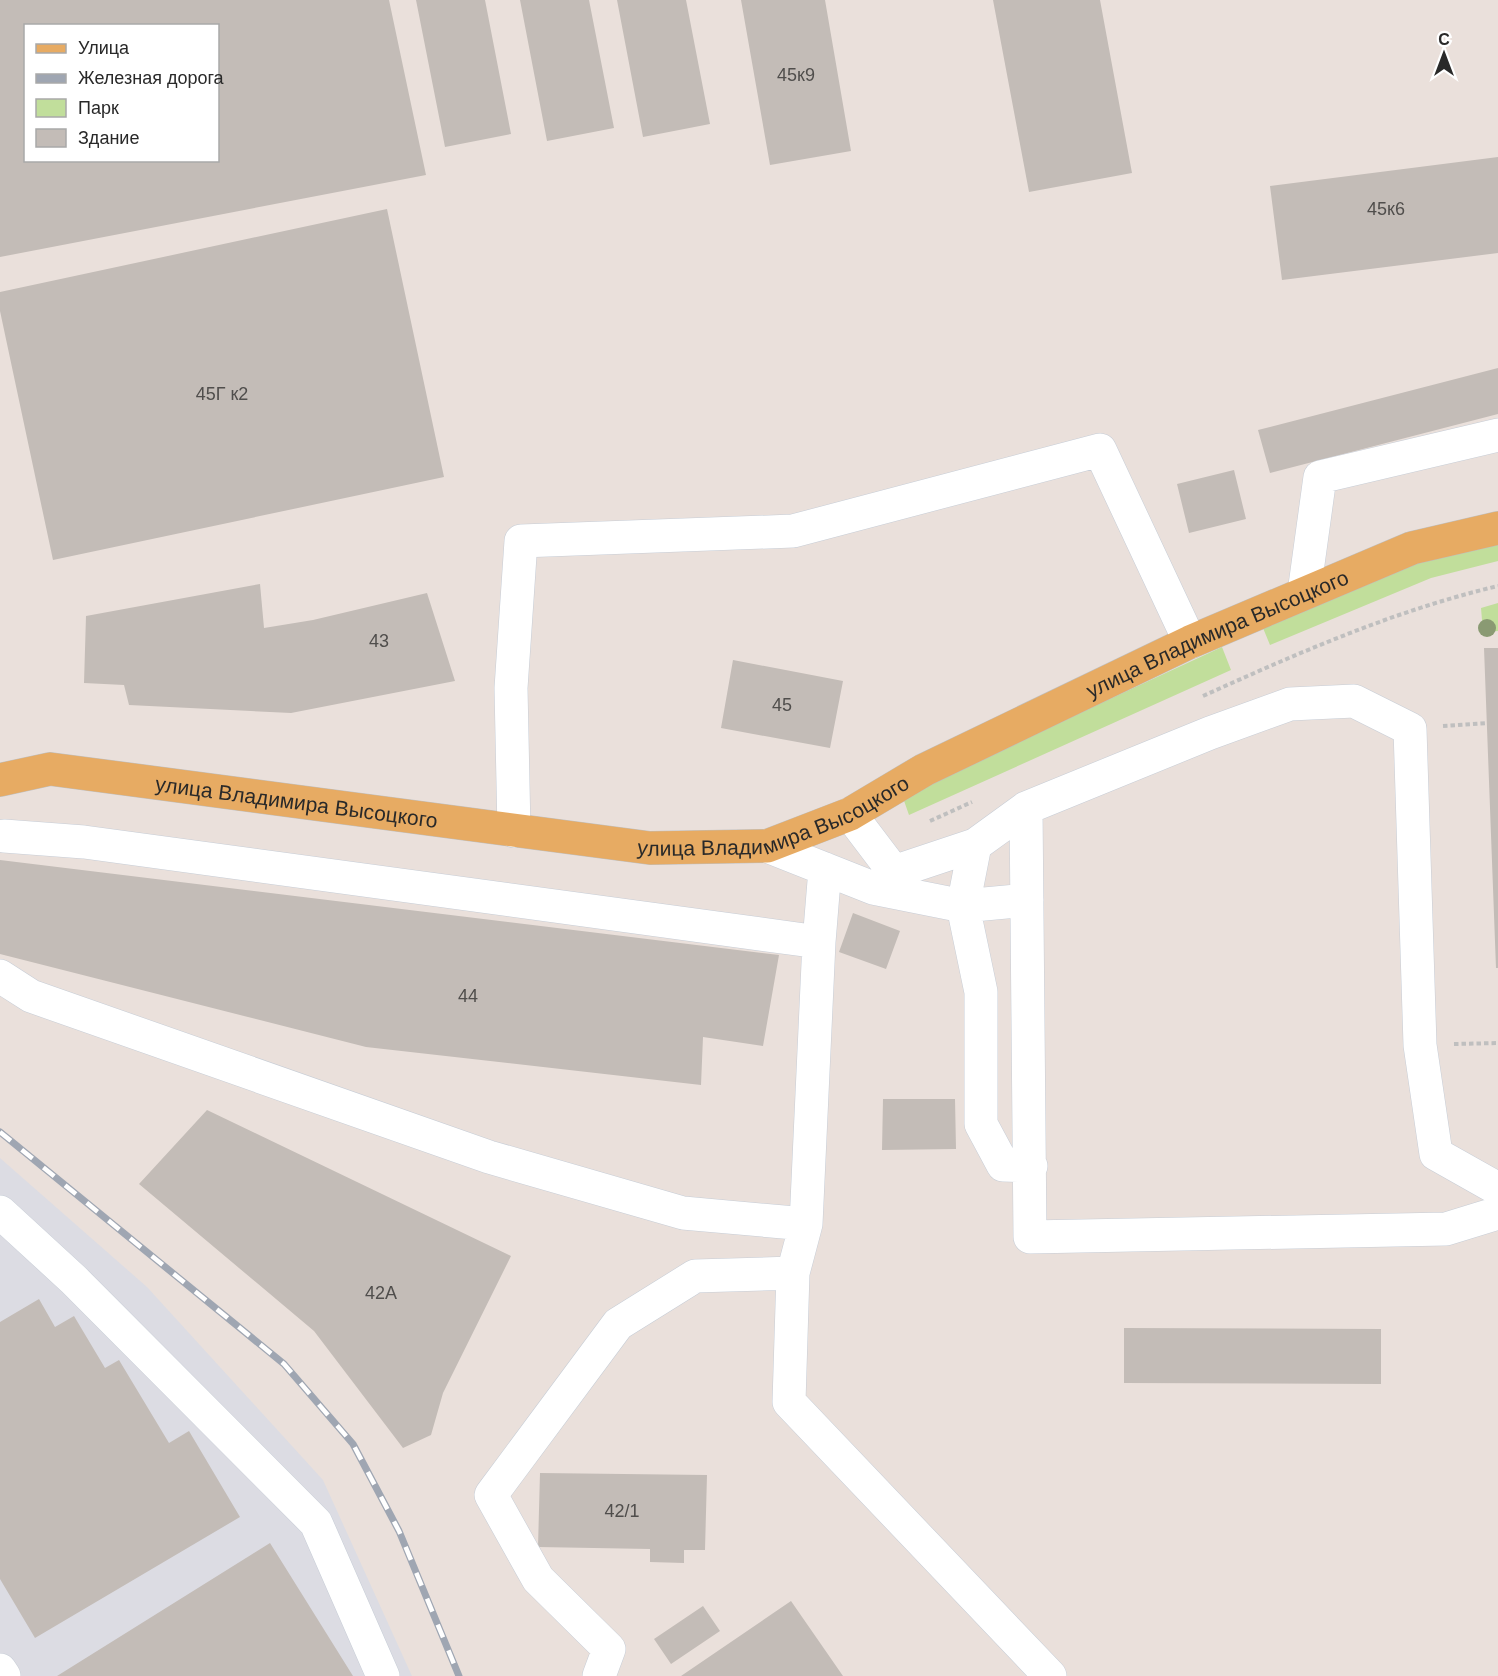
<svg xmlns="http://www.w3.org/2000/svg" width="1498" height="1676" font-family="Arial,sans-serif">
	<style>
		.industrial { fill: #dcdce3 }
		.green { fill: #c1de9b }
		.building { fill: #c3bcb7; fill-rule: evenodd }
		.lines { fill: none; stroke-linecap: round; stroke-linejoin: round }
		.minor-casing { stroke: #c7cdd6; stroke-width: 34 }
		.major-casing { stroke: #bfbfbf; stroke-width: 34 }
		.path { stroke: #bfbfbf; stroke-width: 4; stroke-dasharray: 4.5 3; stroke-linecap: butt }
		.minor { stroke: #fff; stroke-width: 33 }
		.major { stroke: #e7ab63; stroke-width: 33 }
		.rail-casing { stroke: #9fa6b2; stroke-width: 7 }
		.rail { stroke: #fff; stroke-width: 4.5; stroke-dasharray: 14; stroke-linecap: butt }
		.tree { fill: #8a9a73 }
		.labels { text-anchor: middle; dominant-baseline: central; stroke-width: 4.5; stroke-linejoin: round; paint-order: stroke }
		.number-label { font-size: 18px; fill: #504e4c }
		.street-label { font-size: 21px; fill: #292929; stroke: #fff }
	</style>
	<rect width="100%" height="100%" fill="#eae0db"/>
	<!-- industrial -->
	<path class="industrial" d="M0 1158 147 1287 323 1480 412 1676H0Z"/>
	<!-- green -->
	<path class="green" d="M1498 544V561L1431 578 1270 645 1263 628 1420 562Z
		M1498 603V631L1483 632 1481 608Z
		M1222 647 1231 670 909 815 902 795Z"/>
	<!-- building -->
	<path class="building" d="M0 0H389L426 175 0 257ZM26 26H218V160H26Z
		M416 0H485L511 134 445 147Z
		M520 0H589L614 128 547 141Z
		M617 0H686L710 124 643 137Z
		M741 0H825L851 151 770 165Z
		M993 0H1100L1132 173 1029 192Z
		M1498 157V253L1282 280 1270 186Z
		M387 209 444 477 53 560 0 311V292Z
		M1498 368V414L1270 473 1258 430Z
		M1234 470 1246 519 1189 533 1177 484Z
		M260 584 264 628 313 620 427 593 455 681 291 713 129 705 124 685 84 683 86 616Z
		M1484 648H1498V968H1496Z
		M733 660 843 681 830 748 721 728Z
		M0 860 779 955 763 1046 703 1037 701 1085 366 1047 0 954Z
		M853 913 900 931 886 969 839 952Z
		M883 1099H955L956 1149 882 1150Z
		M207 1110 511 1256 443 1393 431 1435 403 1448 314 1331 139 1184Z
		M39 1299 55 1327 74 1316 105 1368 119 1360 169 1443 189 1431 240 1517 35 1638 0 1579V1322Z
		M1124 1328 1381 1329V1384L1124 1383Z
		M540 1473 707 1475 705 1550H684V1563L650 1562V1549L538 1547Z
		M270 1543 353 1676H57Z
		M791 1601 843 1676H681Z
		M703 1606 720 1631 671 1664 654 1639Z"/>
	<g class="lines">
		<!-- minor casing -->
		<g class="minor-casing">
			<path id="minor" d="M1304 593 1320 477 1498 435
				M1026 808 1030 1237 1446 1229 1498 1213
				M850 814 894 872 975 845 1026 808 1210 733 1290 704 1354 701 1410 729 1420 1045 1436 1154 1498 1189
				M514 831 511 688 521 541 793 531 1100 450 1190 642
				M4 836 84 842 819 942
				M975 845 963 906 981 992V1124L1003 1165 1031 1166
				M767 846 873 888 963 906 1027 900
				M825 869 819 942 806 1224 793 1273 789 1402 1050 1676
				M0 976 31 996 489 1157 683 1213 806 1224
				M0 1212 74 1280 316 1523 383 1676
				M0 1670 4 1676
				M599 1676 609 1649 538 1579 491 1495 618 1324 695 1276 793 1273"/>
		</g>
		<!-- major casing -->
		<g class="major-casing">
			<g id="major">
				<path id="s1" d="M0 780 50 769 650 848 767 846 850 814 924 770 1190 642 1412 548 1498 528"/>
			</g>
		</g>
		<!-- path -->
		<path class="path" d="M1203 696C1298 653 1396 610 1498 586
			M1443 726 1487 723
			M930 821 972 802
			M1454 1044 1498 1043"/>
		<!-- minor -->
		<use href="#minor" class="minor"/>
		<!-- major -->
		<use href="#major" class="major"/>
		<!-- rail casing -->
		<g class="rail-casing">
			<path id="rail" d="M0 1132 284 1364 353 1444 399 1531 459 1676"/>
		</g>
		<!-- rail -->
		<use href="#rail" class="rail"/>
	</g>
	<!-- trees -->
	<circle class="tree" cx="1487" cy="628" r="9"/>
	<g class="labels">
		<!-- number labels -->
		<g class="number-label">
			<text x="796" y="75">45к9</text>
			<text x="1386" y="209">45к6</text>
			<text x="222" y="394">45Г к2</text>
			<text x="379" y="641">43</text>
			<text x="782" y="705">45</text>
			<text x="468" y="996">44</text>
			<text x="381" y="1293">42А</text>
			<text x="622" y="1511">42/1</text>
		</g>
		<!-- street labels -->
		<g class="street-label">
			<text stroke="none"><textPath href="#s1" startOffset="1272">улица Владимира Высоцкого</textPath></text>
			<text stroke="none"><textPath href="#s1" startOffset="300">улица Владимира Высоцкого</textPath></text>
			<text stroke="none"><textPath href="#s1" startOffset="786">улица Владимира Высоцкого</textPath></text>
		</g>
	</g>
	<!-- legend -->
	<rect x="24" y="24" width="195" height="138" fill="#ffffff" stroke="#a9a9a9" stroke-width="1.5"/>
	<rect x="36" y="44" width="30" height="9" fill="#e7ab63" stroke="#a9a9a9" stroke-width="1.5"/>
	<text x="78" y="54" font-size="18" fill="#292929">Улица</text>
	<rect x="36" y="74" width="30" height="9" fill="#9fa6b2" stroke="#a9a9a9" stroke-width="1.5"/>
	<text x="78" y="84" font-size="18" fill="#292929">Железная дорога</text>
	<rect x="36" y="99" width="30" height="18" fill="#c1de9b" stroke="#a9a9a9" stroke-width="1.5"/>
	<text x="78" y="114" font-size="18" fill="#292929">Парк</text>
	<rect x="36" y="129" width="30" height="18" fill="#c3bcb7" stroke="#a9a9a9" stroke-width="1.5"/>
	<text x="78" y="144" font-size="18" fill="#292929">Здание</text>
	<!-- north arrow -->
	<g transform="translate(1444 54)" stroke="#ffffff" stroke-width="4.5" paint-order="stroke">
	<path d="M0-4.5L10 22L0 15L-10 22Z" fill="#292929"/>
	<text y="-9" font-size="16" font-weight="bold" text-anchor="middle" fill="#292929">С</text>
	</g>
</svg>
